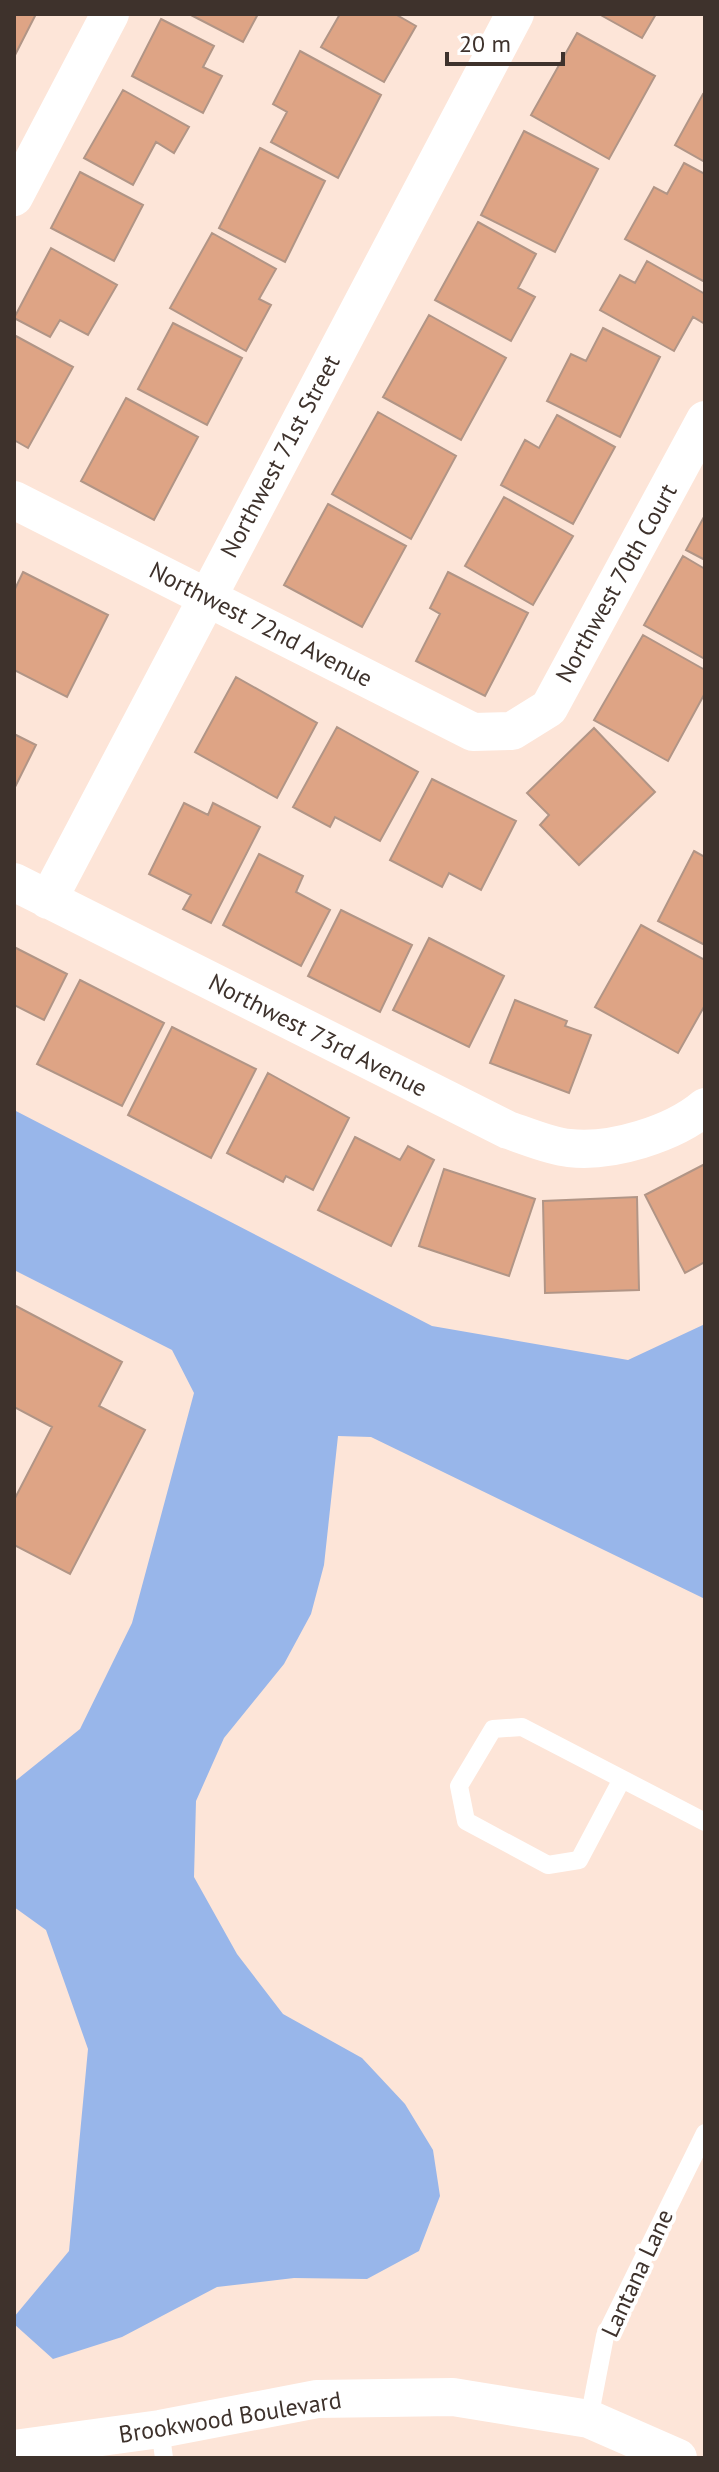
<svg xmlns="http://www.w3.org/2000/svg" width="719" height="2472" font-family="'PT Sans',sans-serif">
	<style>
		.water { fill: #98b6ea }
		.building { fill: #dea485; stroke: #b19586; stroke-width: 2 }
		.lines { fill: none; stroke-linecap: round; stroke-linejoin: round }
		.lane { stroke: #fff; stroke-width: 18 }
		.street { stroke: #fff; stroke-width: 38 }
		.labels { text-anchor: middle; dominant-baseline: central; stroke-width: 8; stroke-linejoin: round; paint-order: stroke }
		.street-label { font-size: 24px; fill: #3e322c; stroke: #fff }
	</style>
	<rect width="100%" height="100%" fill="#fde5d8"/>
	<!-- water -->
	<path class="water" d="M14 1110 432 1326 628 1360 705 1324V1599L371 1437 338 1436 324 1565 311 1614 284 1664 224 1738 196 1801 194 1877 237 1954 283 2014 362 2058 405 2104 433 2150 440 2196 419 2251 367 2279 294 2278 217 2287 122 2337 53 2359 14 2324V2317L69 2251 88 2049 46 1930 14 1907V1782L80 1729 132 1623 194 1393 172 1350 14 1270Z"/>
	<!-- building -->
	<path class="building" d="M14 14H36L14 57Z
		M189 14H258L243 42Z
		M340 14H395L416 26 384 82 321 47Z
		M599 14H656L642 38Z
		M161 19 214 46 203 67 222 76 203 113 132 76Z
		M577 33 655 76 609 159 531 115Z
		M300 51 381 95 338 178 271 142 287 112 273 104Z
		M123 90 189 127 174 153 156 142 133 185 84 158Z
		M703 94 705 95V162L675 145Z
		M524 131 598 169 555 252 481 215Z
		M260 148 325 181 285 262 219 228Z
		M684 163 705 174V282L625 239 654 187 667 194Z
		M80 172 143 205 114 261 51 228Z
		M478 222 536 254 518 288 535 297 511 341 435 300Z
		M212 233 276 269 259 299 271 305 246 351 170 308Z
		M51 248 117 285 88 335 60 320 50 337 14 318Z
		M647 261 705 294V324L693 317 674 351 600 310 620 275 635 283Z
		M429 315 506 358 461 440 383 397Z
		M173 323 242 358 207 425 138 389Z
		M603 328 660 357 620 437 547 401 571 354 586 361Z
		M14 335 73 367 28 448 14 440Z
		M126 398 198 437 154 520 81 481Z
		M378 412 456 456 411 539 332 494Z
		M557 415 615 447 573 524 501 485 525 440 539 448Z
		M504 497 573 536 533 605 465 566Z
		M328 504 406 546 362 627 284 585Z
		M705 515V560L686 550Z
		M683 556 705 569V659L644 625Z
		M23 572 108 615 67 697 14 670V591Z
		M448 572 528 613 485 696 416 661 440 614 430 608Z
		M643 635 705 670V693L668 761 594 720Z
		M236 677 317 723 277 798 195 752Z
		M337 727 418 772 380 841 335 817 330 827 293 807Z
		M594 728 655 792 579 865 540 825 549 815 527 793Z
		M14 734 36 745 14 789Z
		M432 779 516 821 481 890 449 873 442 887 390 860Z
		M184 803 208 815 213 803 260 827 211 923 183 909 191 895 149 874Z
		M694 851 705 857V945L658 921Z
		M259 854 303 876 296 892 330 910 301 966 223 925Z
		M341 910 412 945 380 1012 308 976Z
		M641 925 705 960V1005L678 1053 595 1007Z
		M429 938 504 976 469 1047 393 1010Z
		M14 947 67 974 44 1020 14 1005Z
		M80 980 164 1023 122 1106 37 1064Z
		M515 1000 567 1021 565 1026 591 1035 569 1093 490 1063Z
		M172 1027 256 1069 211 1158 128 1115Z
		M268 1073 349 1118 313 1190 286 1176 283 1182 227 1153Z
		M355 1137 400 1160 408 1146 434 1160 391 1246 318 1210Z
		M705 1164V1262L685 1273 645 1195Z
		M444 1169 535 1199 509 1276 419 1246Z
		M637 1197 639 1290 545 1293 543 1201Z
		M14 1305 122 1362 99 1406 145 1430 70 1574 14 1545V1500L52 1427 14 1407Z"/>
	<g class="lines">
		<!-- lane -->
		<path class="lane" d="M622 1779 579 1860 548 1865 466 1821 459 1786 493 1729 522 1727 705 1822
			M589 2419 605 2336 705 2133
			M160 2429 164 2458"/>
		<!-- street -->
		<path class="street" d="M14 197 110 14
			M14 500 473 732 512 731 549 708 705 420
			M14 882 508 1130C527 1136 549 1146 569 1148 611 1153 673 1134 705 1107
			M48 900 515 14
			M14 2449 160 2429 317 2399 453 2397 589 2419 678 2458"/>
	</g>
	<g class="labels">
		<!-- street labels -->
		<g class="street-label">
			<text transform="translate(280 456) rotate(-62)">Northwest 71st Street</text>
			<text transform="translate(616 583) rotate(-61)">Northwest 70th Court</text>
			<text transform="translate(261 624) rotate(27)">Northwest 72nd Avenue</text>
			<text transform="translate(318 1035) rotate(27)">Northwest 73rd Avenue</text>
			<text transform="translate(637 2273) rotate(-65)">Lantana Lane</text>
			<text transform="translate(230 2417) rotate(-9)">Brookwood Boulevard</text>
		</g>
	</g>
	<!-- border -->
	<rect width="719" height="2472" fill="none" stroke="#3e322c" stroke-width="32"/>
	<!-- scale -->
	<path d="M447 52v12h116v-12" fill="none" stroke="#3e322c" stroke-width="4"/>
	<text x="459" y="52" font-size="24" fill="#3e322c" stroke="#ffffff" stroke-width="6" paint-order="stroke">20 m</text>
</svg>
